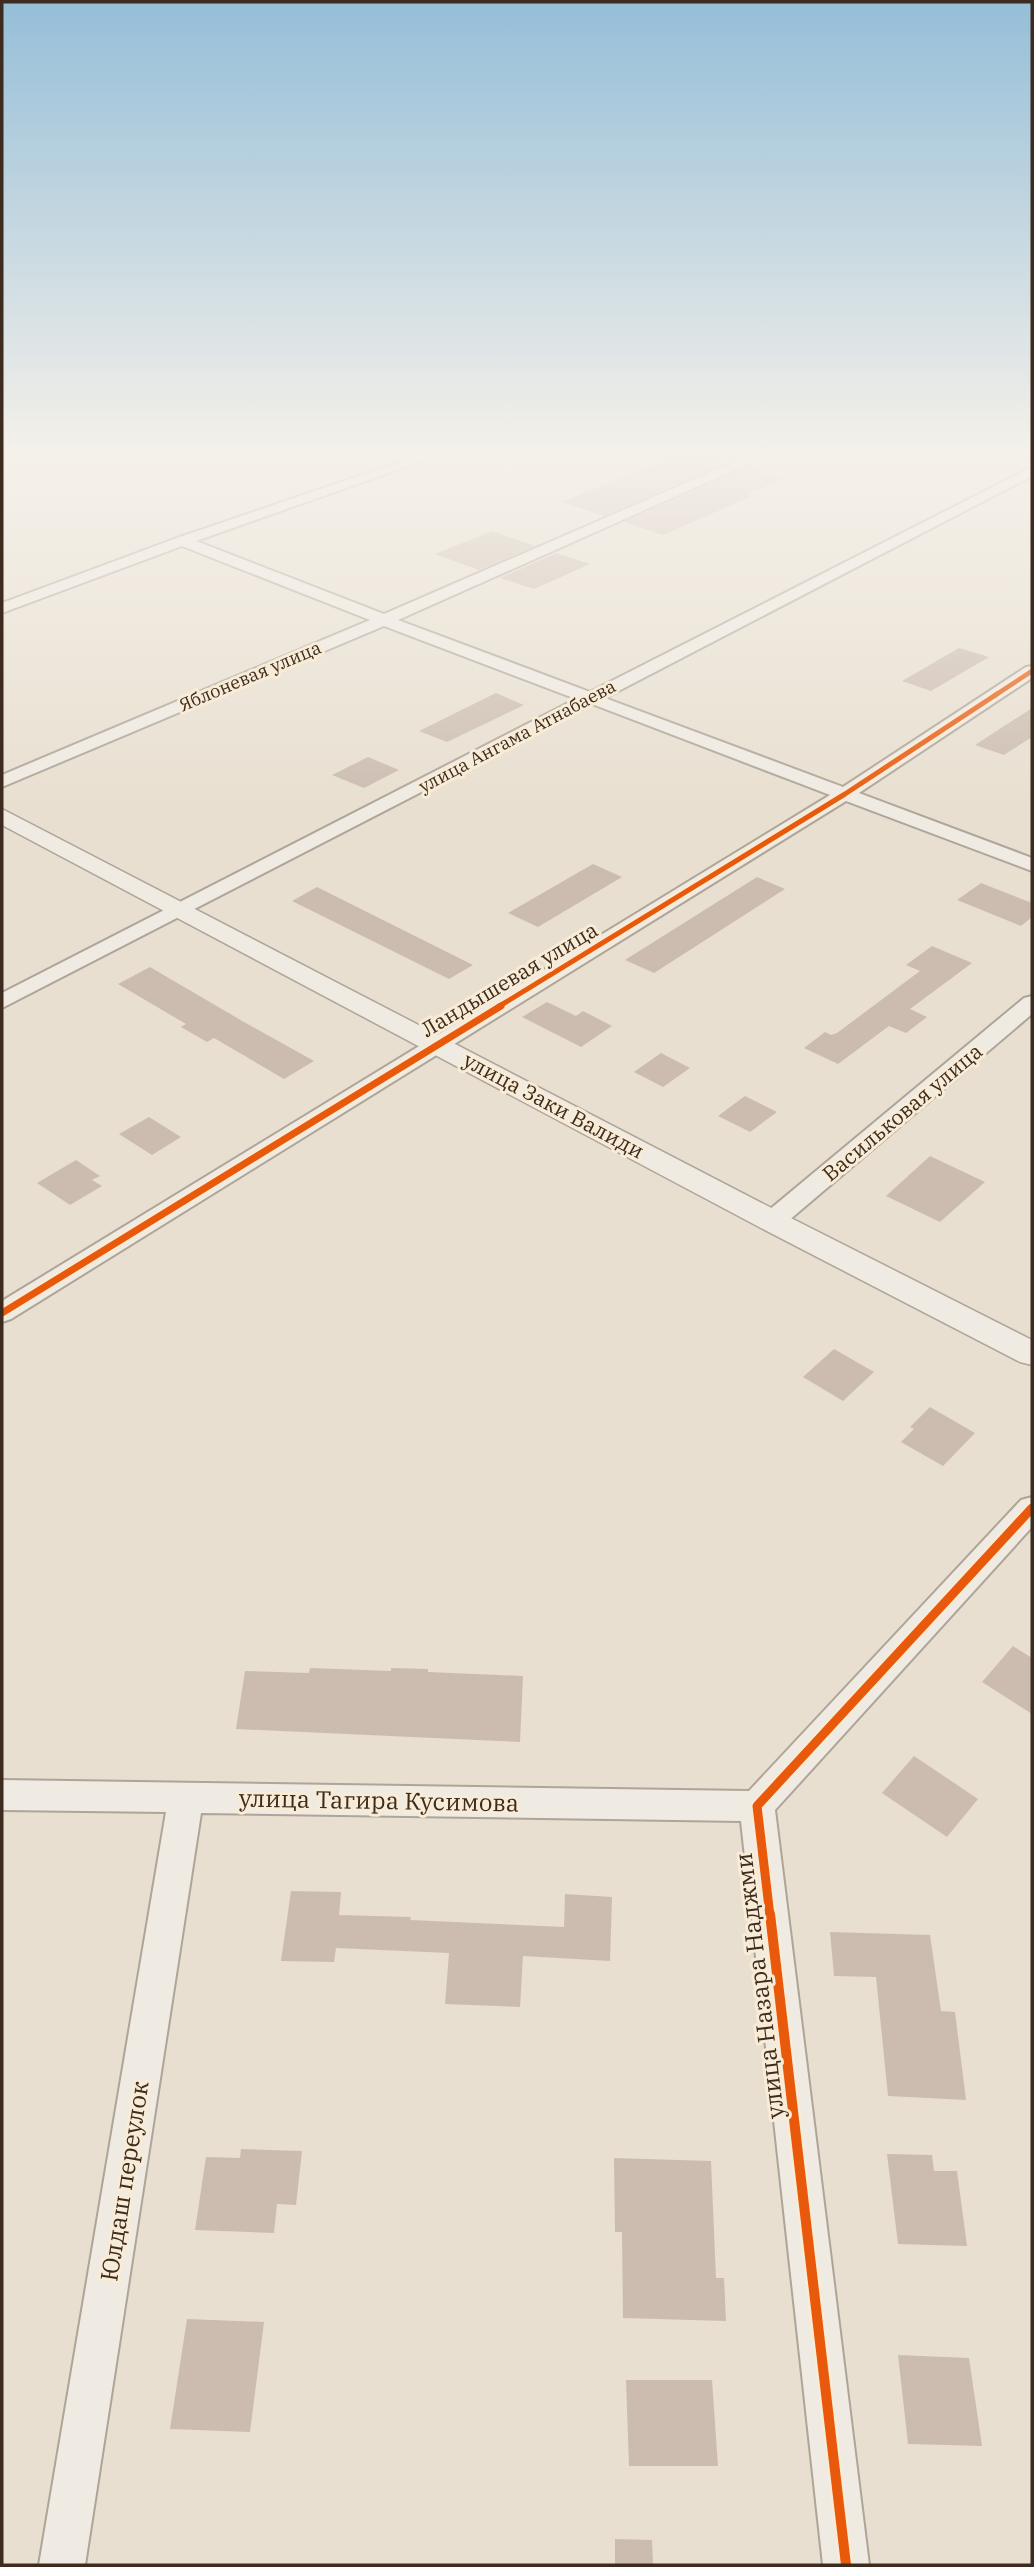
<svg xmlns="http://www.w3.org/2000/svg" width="1034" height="2567" font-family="'IBM Plex Serif',serif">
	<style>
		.building { fill: #ccbcb0 }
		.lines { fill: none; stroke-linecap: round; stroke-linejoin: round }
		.minor-casing { stroke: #aea498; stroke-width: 4 }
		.tertiary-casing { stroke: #aea498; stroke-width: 3 }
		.minor { fill: #efeae2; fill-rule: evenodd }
		.tertiary { fill: #efeae2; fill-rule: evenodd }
		.cycleway-far4-casing { stroke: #f8ecd6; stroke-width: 7 }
		.cycleway-far3-casing { stroke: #f8ecd6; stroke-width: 9 }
		.cycleway-far2-casing { stroke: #f8ecd6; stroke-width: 11 }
		.cycleway-far1-casing { stroke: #f8ecd6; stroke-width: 13 }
		.cycleway-casing { stroke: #f8ecd6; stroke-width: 15 }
		.cycleway-far4 { stroke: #e8590c; stroke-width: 4.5 }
		.cycleway-far3 { stroke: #e8590c; stroke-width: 5 }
		.cycleway-far2 { stroke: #e8590c; stroke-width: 7 }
		.cycleway-far1 { stroke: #e8590c; stroke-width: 9 }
		.cycleway { stroke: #e8590c; stroke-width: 10 }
		.labels { text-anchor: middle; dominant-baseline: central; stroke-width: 6; stroke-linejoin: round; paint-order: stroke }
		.far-street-label { font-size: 18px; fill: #3e2b1f; stroke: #f8ecd6 }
		.street-label { font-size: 21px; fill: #3e2b1f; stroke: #f8ecd6 }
		.near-street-label { font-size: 24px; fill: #3e2b1f; stroke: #f8ecd6 }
	</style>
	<rect width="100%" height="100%" fill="#e8dfd0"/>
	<!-- building -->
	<path class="building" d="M683 452H693L728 462 604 516 561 502Z
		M747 467 784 478 747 494 752 496 663 535 624 522Z
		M492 531 535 546 479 570 435 554Z
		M556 553 590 564 534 589 500 578Z
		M959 648 989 657 931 691 902 681Z
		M496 693 524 705 447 742 419 731Z
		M1032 708V737L1004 755 975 745Z
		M368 757 399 770 364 788 332 775Z
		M593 864 622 877 538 927 508 913Z
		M757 877 785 889 654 973 625 960Z
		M981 883 1032 903V917L1021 926 957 900Z
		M317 887 473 965 449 979 292 901Z
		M932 946 972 963 910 1009 927 1017 906 1033 889 1026 838 1064 804 1048 825 1032 831 1035 837 1033 920 971 906 965Z
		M150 967 244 1022 314 1061 284 1079 214 1038 207 1042 181 1027 186 1024 118 984Z
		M547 1002 576 1016 583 1011 612 1026 581 1047 522 1017Z
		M661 1053 690 1068 663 1087 634 1072Z
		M745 1096 777 1112 750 1132 718 1116Z
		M149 1117 181 1137 152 1155 119 1134Z
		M930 1156 985 1182 940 1222 886 1196Z
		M76 1160 100 1176 92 1180 102 1186 70 1205 37 1183Z
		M834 1349 874 1372 843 1401 803 1377Z
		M930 1407 975 1433 943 1466 901 1442 914 1429 910 1427Z
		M1013 1646 1032 1658V1714L982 1682Z
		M310 1668 391 1671V1668L428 1669V1672L523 1676 520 1742 236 1729 245 1671 309 1673Z
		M914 1756 978 1799 947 1837 882 1793Z
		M291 1891 341 1892 339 1915 411 1917 410 1920 564 1927 565 1894 612 1897 610 1961 523 1956 520 2007 445 2004 449 1953 336 1948 334 1962 281 1961Z
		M830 1932 930 1935 941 2011 955 2012 966 2100 888 2096 876 1977 834 1976Z
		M241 2149 302 2151 296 2205 277 2204 274 2233 195 2230 206 2157 240 2158Z
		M887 2154 932 2155 934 2171H957L967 2246 898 2244Z
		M614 2158 711 2161 716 2278H724L726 2321 623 2318 622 2232H615Z
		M187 2319 264 2322 250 2432 170 2429Z
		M898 2355 969 2358 982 2446 908 2444Z
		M626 2380H712L718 2466H629Z
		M615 2539 652 2540 653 2565H615Z"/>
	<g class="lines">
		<!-- minor casing -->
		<g class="minor-casing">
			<path id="minor" d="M429 452H448L196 541 384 614 757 452H775L398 620 590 692 1032 467V476L605 698 843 787 1026 667 1032 666V678L859 793 1032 858V871L846 801 11 1319 2 1322V1301L830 795 592 704 2 1008V993L576 699 384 626 2 787V775L370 620 182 546 2 613V603L177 538Z
				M1032 996V1014L781 1227 772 1229 763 1227 759 1221 763 1215 1024 998Z
				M1032 1497V1527L775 1810 869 2565H823L741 1821 201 1813 85 2565H39L166 1812 2 1810V1780L749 1791 1021 1500Z"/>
		</g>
		<!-- tertiary casing -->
		<g class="tertiary-casing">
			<path id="tertiary" d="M2 809 783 1214 1032 1340V1365L1020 1362 761 1228 2 825Z"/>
		</g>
		<!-- minor -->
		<use href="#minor" class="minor"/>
		<!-- tertiary -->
		<use href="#tertiary" class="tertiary"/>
		<!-- cycleway-far4 casing -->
		<g class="cycleway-far4-casing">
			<path id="cycleway-far4" d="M994 696 1032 671"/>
		</g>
		<!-- cycleway-far3 casing -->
		<g class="cycleway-far3-casing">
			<path id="cycleway-far3" d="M498 1007 845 794 997 694"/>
		</g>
		<!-- cycleway-far2 casing -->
		<g class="cycleway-far2-casing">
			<path id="cycleway-far2" d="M2 1313 501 1006"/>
		</g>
		<!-- cycleway-far1 casing -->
		<g class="cycleway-far1-casing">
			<path id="cycleway-far1" d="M770 1916 757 1806 1032 1508"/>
		</g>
		<!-- cycleway casing -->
		<g class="cycleway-casing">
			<path id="cycleway" d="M770 1914 846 2565"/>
		</g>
		<!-- cycleway-far4 -->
		<use href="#cycleway-far4" class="cycleway-far4"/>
		<!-- cycleway-far3 -->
		<use href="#cycleway-far3" class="cycleway-far3"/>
		<!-- cycleway-far2 -->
		<use href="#cycleway-far2" class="cycleway-far2"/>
		<!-- cycleway-far1 -->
		<use href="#cycleway-far1" class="cycleway-far1"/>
		<!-- cycleway -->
		<use href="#cycleway" class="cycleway"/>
	</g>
	<!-- sky -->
	<linearGradient id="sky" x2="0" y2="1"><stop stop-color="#95bed8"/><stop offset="0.56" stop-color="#f5f1ea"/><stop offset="1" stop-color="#f5f1ea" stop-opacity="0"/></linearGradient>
	<rect width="1034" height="811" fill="url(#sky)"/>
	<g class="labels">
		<!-- far-street labels -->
		<g class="far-street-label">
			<text transform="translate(250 676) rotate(-23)">Яблоневая улица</text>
			<text transform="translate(517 736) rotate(-28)">улица Ангама Атнабаева</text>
		</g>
		<!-- street labels -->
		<g class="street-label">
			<text transform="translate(509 979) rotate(-31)">Ландышевая улица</text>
			<text transform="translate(554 1105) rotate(28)">улица Заки Валиди</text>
			<text transform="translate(902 1112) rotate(-40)">Васильковая улица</text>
		</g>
		<!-- near-street labels -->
		<g class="near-street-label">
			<text transform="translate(379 1800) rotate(1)">улица Тагира Кусимова</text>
			<text transform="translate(759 1986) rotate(-97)">улица Назара Наджми</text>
			<text transform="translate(124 2181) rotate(-81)">Юлдаш переулок</text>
		</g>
	</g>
	<!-- border -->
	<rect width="1034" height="2567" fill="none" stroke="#3e2b1f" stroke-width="7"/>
</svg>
